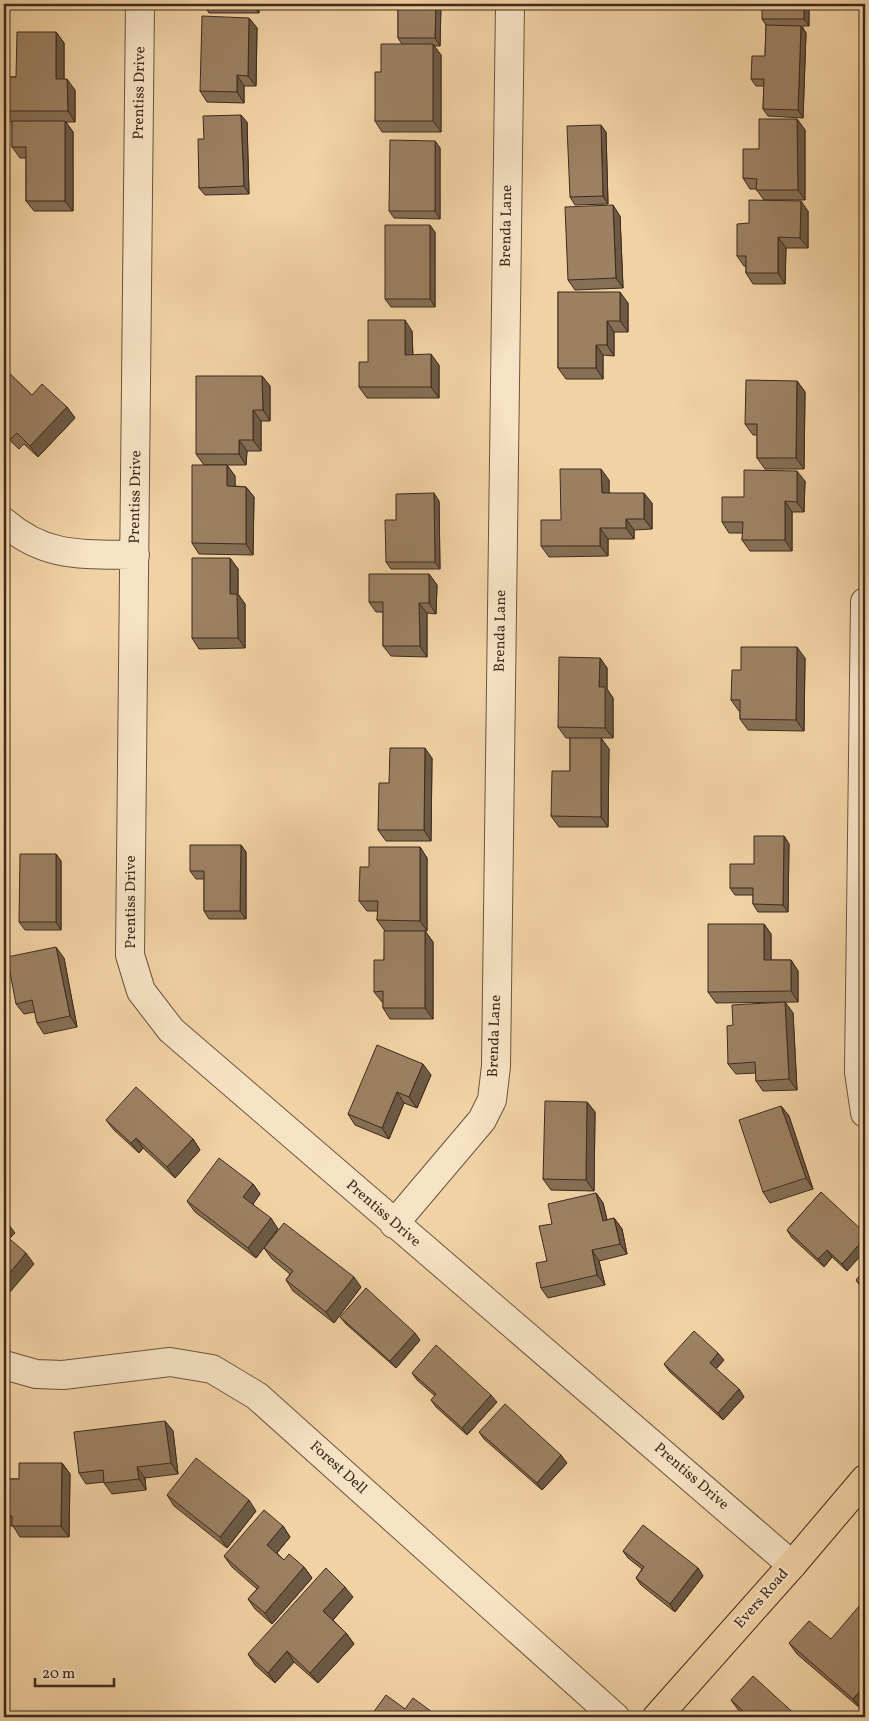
<svg xmlns="http://www.w3.org/2000/svg" width="869" height="1721" font-family="Vollkorn,serif">
	<style>
		.lines { fill: none; stroke-linecap: round; stroke-linejoin: round }
		.minor-casing { stroke: #6c543f; stroke-width: 30 }
		.major-casing { stroke: #3f2a1d; stroke-width: 30 }
		.minor { stroke: #f6e2c4; stroke-width: 28 }
		.major { stroke: #f1d2a4; stroke-width: 28 }
		.wall { fill: #866f55; stroke: #3f2a1d }
		.shaded-wall { fill: #6d5a45; stroke: #3f2a1d }
		.building { fill: #9c8163; stroke: #3f2a1d }
		.labels { text-anchor: middle; dominant-baseline: central; stroke-width: 4.5; stroke-linejoin: round; paint-order: stroke }
		.street-label { font-size: 15px; fill: #3f2a1d; stroke: #f6e2c4 }
	</style>
	<rect width="100%" height="100%" fill="#f1d2a4"/>
	<filter id="stains"><feTurbulence type="fractalNoise" baseFrequency=".004" numOctaves="4"/><feColorMatrix values="0 0 0 0 .2 0 0 0 0 .09 0 0 0 0 .02 0 0 0 .5 -.17"/></filter>
	<radialGradient id="worn" r=".72"><stop offset=".6" stop-color="#630" stop-opacity="0"/><stop offset="1" stop-color="#630" stop-opacity=".3"/></radialGradient>
	<g class="lines">
		<!-- minor casing -->
		<g class="minor-casing">
			<path id="minor" d="M140 4 130 955 141 991 171 1030 792 1565
				M4 522C45 558 83 554 135 555
				M865 602 859 1072 865 1113
				M394 1224 482 1120 492 1100 496 1066 510 4
				M4 1365 36 1374 63 1375 170 1362 212 1369 257 1396 615 1717"/>
		</g>
		<!-- major casing -->
		<g class="major-casing">
			<path id="major" d="M657 1717 792 1565 865 1479"/>
		</g>
		<!-- minor -->
		<use href="#minor" class="minor"/>
		<!-- major -->
		<use href="#major" class="major"/>
	</g>
	<!-- wall -->
	<path class="wall" d="M203 4H259V13H209Z
		M398 4H441L440 46H434L441 55V132H382L375 121 381 72 402 44 398 38Z
		M809 4V26H802L806 33 803 118 768 116 763 109 764 86H756L751 79 765 56 766 25 762 19Z
		M249 18 257 28 256 86H244V103L207 102 200 91Z
		M56 32 64 43V79L75 90V122H66L73 132V211H34L26 201V158H20L12 147V122H4V77H16Z
		M797 119 805 130V200H764L756 189H750L743 178 759 149Z
		M247 122 249 194 205 195 199 188 204 139Z
		M606 132 608 204 575 205 570 197Z
		M435 141 440 148V219L394 218 389 211Z
		M808 211V248H786L785 284H753L746 273V266H744L737 256 749 223Z
		M620 216 623 288 575 290 568 280Z
		M435 232V307H391L385 299Z
		M558 292 628 303V332H614V356L603 355V379H566L558 368Z
		M412 331 413 355 439 365V398H367L359 387 368 362Z
		M4 369 32 395 67 407 75 418 38 457 24 444 19 449 4 435Z
		M262 376 270 386V421H261V451H247L246 465H204L196 454Z
		M797 381 805 392 804 469H765L757 458V435H753L745 424Z
		M227 465 235 476V486L246 487 254 497 253 555 199 554 192 543Z
		M609 480V493L652 503V529L634 530V539H608V556L549 557 541 546 561 520Z
		M805 481 804 512H792V551H750L742 540 743 533H729L722 522 744 497Z
		M439 501 440 569H391L386 562Z
		M230 558 238 569V594L245 604V648L199 649 192 638Z
		M429 574 437 585 436 614 427 613V657L391 656 383 646V612H376L369 602Z
		M600 658 607 668V689L613 698V738H601L609 749 608 827H559L551 816 570 771V738H566L558 727Z
		M805 658 804 731 748 730 740 719V711H739L731 700 741 670Z
		M432 758 431 841H386L378 830 389 783Z
		M784 836 789 844 788 912H758L753 904V895H735L730 888Z
		M241 845 246 852V919H209L204 911V879H196L190 871Z
		M420 847 427 858V931H425L433 942V1019H390L383 1008V1002H382L374 992 384 960 385 931 377 920 378 911H367L359 901 369 867Z
		M56 854 61 861V930H25L19 922Z
		M764 924 771 934V960H791L798 971V1002L716 1003 708 992Z
		M64 958 77 1027 44 1034 37 1023 35 1012 24 1014 16 1004Z
		M785 1002 793 1013 797 1090 763 1091 756 1081V1073L736 1074 728 1064 733 1025Z
		M431 1075 417 1108 404 1103 389 1139 355 1125 348 1114Z
		M587 1102 595 1112 594 1191 551 1190 543 1179Z
		M781 1106 789 1116 813 1189 770 1203 763 1192Z
		M106 1120 193 1139 200 1150 175 1178 143 1148 139 1153 114 1130Z
		M253 1184 260 1194 253 1204 278 1229 256 1258 195 1212 187 1201Z
		M821 1192 847 1271 832 1257 824 1267 792 1238 787 1230Z
		M596 1193 603 1203 607 1220 614 1218 622 1229 627 1254 599 1261 605 1285 548 1298 541 1288 547 1261 552 1224Z
		M264 1248 361 1287 334 1323 293 1291 286 1280 290 1274 272 1259Z
		M865 1270V1293L856 1280Z
		M340 1317 420 1340 396 1368 346 1324Z
		M724 1360 716 1369 739 1389 744 1397 723 1420 670 1372 664 1364Z
		M412 1373 497 1402 467 1435 436 1407 431 1400 435 1396 417 1380Z
		M165 1421 173 1431 178 1474 145 1478 146 1490 112 1494 104 1483V1482L86 1484 79 1473Z
		M479 1432 567 1463 542 1490 484 1439Z
		M62 1463 70 1474 69 1537H20L13 1526H4V1479H19Z
		M167 1495 256 1511 227 1548 174 1506Z
		M283 1526 290 1537 277 1553 284 1560 304 1567 312 1578 272 1624 255 1609 248 1599 257 1589 232 1567 224 1556Z
		M623 1551 698 1568 703 1576 675 1612 641 1585 636 1578 642 1569 628 1558Z
		M353 1597 333 1620 346 1633 354 1644 318 1683 294 1662 275 1683 255 1665 248 1654Z
		M831 1639 861 1709 797 1654 789 1643Z
		M731 1700 798 1717H746L739 1711Z"/>
	<!-- shaded-wall -->
	<path class="shaded-wall" d="M252 4H259V13Z
		M436 4H441L440 46 435 38Z
		M804 4H809V26L804 19Z
		M249 18 257 28 256 86 248 76Z
		M801 26 806 33 803 118 798 110Z
		M56 32 64 43V90L56 79Z
		M433 44 441 55V132L433 121Z
		M237 75 244 86V103L237 92Z
		M67 79 75 90V122L68 111Z
		M241 115 247 122 249 194 244 186Z
		M797 119 805 130V200L798 190Z
		M65 121 73 132V211L65 201Z
		M601 125 606 132 608 204 603 196Z
		M435 141 440 148V219L435 211Z
		M801 201 808 211V248L800 238Z
		M613 205 620 216 623 288 616 278Z
		M430 225 435 232V307L430 299Z
		M778 237 786 248 785 284 778 273Z
		M620 292 628 303V332L620 321Z
		M405 320 412 331 413 365 405 355Z
		M607 321 614 332V356L607 345Z
		M596 345 603 355V379L596 368Z
		M431 354 439 365V398L431 387Z
		M262 376 270 386V421L263 410Z
		M797 381 805 392 804 469 796 458Z
		M67 407 75 418 38 457 30 446Z
		M253 410 261 421V451L253 440Z
		M239 440 247 451 246 465 239 454Z
		M227 465 235 476V497L227 486Z
		M601 469 609 480V504L602 493Z
		M797 471 805 481 804 512 797 502Z
		M246 487 254 497 253 555 246 544Z
		M434 493 439 501 440 569 435 562Z
		M644 493 652 503V529L644 519Z
		M785 501 792 512V551L785 540Z
		M626 519 634 530V539L626 528Z
		M600 528 608 539V556L600 546Z
		M230 558 238 569V594L245 604V648L238 638 230 594Z
		M429 574 437 585 436 614 429 603Z
		M419 603 427 613V657L420 646Z
		M797 647 805 658 804 731 796 720Z
		M600 658 607 668V689L613 698V738L605 728 599 687Z
		M601 738 609 749 608 827 601 817Z
		M425 748 432 758 431 841 424 830Z
		M784 836 789 844 788 912 783 905Z
		M241 845 246 852V919L240 911Z
		M420 847 427 858V931L420 921Z
		M56 854 61 861V930L56 922Z
		M764 924 771 934V971L764 960Z
		M425 931 433 942V1019L425 1008Z
		M56 947 64 958 77 1027 70 1016Z
		M791 960 798 971V1002L791 991Z
		M785 1002 793 1013 797 1090 789 1079Z
		M423 1064 431 1075 417 1108 409 1097Z
		M397 1092 404 1103 389 1139 382 1128Z
		M587 1102 595 1112 594 1191 586 1180Z
		M781 1106 789 1116 813 1189 806 1178Z
		M136 1138 143 1148 139 1153 131 1143Z
		M193 1139 200 1150 175 1178 167 1167Z
		M253 1184 260 1194 250 1208 243 1197Z
		M596 1193 603 1203 610 1232 603 1221Z
		M271 1218 278 1229 256 1258 248 1248Z
		M614 1218 622 1229 627 1254 620 1244Z
		M7 1222 15 1233 7 1241 4 1236V1226Z
		M865 1238V1251L847 1271 842 1264Z
		M592 1250 599 1261 605 1285 597 1275Z
		M827 1250 832 1257 824 1267 818 1259Z
		M26 1253 34 1264 4 1299V1280Z
		M354 1277 361 1287 334 1323 326 1312Z
		M415 1333 420 1340 396 1368 390 1361Z
		M718 1353 724 1360 715 1370 710 1363Z
		M739 1389 744 1397 723 1420 718 1413Z
		M491 1395 497 1402 467 1435 462 1428Z
		M165 1421 173 1431 178 1474 171 1463Z
		M561 1455 567 1463 542 1490 537 1483Z
		M62 1463 70 1474 69 1537 61 1526Z
		M137 1467 145 1478 146 1490 139 1479Z
		M249 1500 256 1511 227 1548 220 1537Z
		M283 1526 290 1537 275 1555 267 1545Z
		M304 1567 312 1578 272 1624 265 1613Z
		M698 1568 703 1576 675 1612 670 1604Z
		M345 1587 353 1597 331 1622 323 1611Z
		M346 1633 354 1644 318 1683 310 1673Z
		M287 1651 294 1662 275 1683 268 1673Z
		M865 1685V1704L861 1709 853 1699Z"/>
	<!-- building -->
	<path class="building" d="M398 4H436L435 38H398Z
		M762 4H804V19H762Z
		M202 16 249 18 248 76 237 75V92L200 91Z
		M766 25 801 26 798 110 763 109 764 79H751L752 56H765Z
		M17 32H56V79H67L68 111H4V77H16Z
		M381 44H433V121H375V72H381Z
		M241 115 244 186 199 188 198 139H204L203 116Z
		M759 119H797L798 190H756L757 179 743 178V149H759Z
		M12 121H65V201H26V147H12Z
		M601 125 603 196 570 197 567 126Z
		M390 140 435 141V211H389Z
		M749 200 801 201 800 238 778 237V273H746V256H737V224L749 223Z
		M613 205 616 278 568 280 565 207Z
		M385 225H430V299H385Z
		M558 292H620V321H607V345H596V368H558Z
		M368 320H405V355L431 354V387H359V362H368Z
		M4 368 32 395 42 384 67 407 30 446 17 433 11 439 4 431Z
		M196 376H262L263 410H253V440H239V454H196Z
		M746 380 797 381 796 458H757V424H745Z
		M192 465H227V486L246 487V544L192 543Z
		M560 469H601L602 493H644V519H626V528H600V546H541V520H561Z
		M744 470 797 471V502L785 501V540H742L743 522H722V497H744Z
		M434 493 435 562H386L385 520H396V494Z
		M192 558H230V594H237L238 638H192Z
		M369 574H429V603H419L420 646H383V602H369Z
		M741 647H797L796 720 740 719V700H731L732 670H741Z
		M559 657 600 658 599 687H605V728L558 727Z
		M570 738H601V817L551 816 552 771H570Z
		M390 748H425L424 830H378L379 783H389Z
		M754 836H784L783 905 753 904V888H730V864H754Z
		M190 845H241L240 911H204V871H190Z
		M369 847H420V921L377 920 378 901H359L360 867H369Z
		M20 854H56V922H19Z
		M708 924H764V960H791V991L708 992Z
		M384 931H425V1008H383V991L374 992V960H384Z
		M56 947 70 1016 37 1023 32 1000 16 1004 7 957Z
		M785 1002 789 1079 756 1081 755 1062 728 1064 727 1026 733 1025 732 1005Z
		M377 1045 423 1064 409 1097 397 1092 382 1128 348 1114Z
		M136 1087 193 1139 167 1167 136 1138 131 1143 106 1120Z
		M545 1101 587 1102 586 1180 543 1179Z
		M781 1106 806 1178 763 1192 739 1120Z
		M219 1158 253 1184 243 1197 271 1218 248 1248 187 1201Z
		M821 1192 865 1233V1238L842 1264 827 1250 818 1259 787 1230Z
		M596 1193 603 1221 614 1218 620 1244 592 1250 597 1275 541 1288 536 1263 547 1261 539 1226 552 1224 548 1204Z
		M4 1219 7 1222 4 1226Z
		M284 1223 354 1277 326 1312 286 1280 293 1271 264 1248Z
		M4 1234 26 1253 4 1280Z
		M865 1270V1289L856 1280Z
		M366 1288 415 1333 390 1361 340 1317Z
		M694 1331 718 1353 710 1363 739 1389 718 1413 664 1364Z
		M436 1345 491 1395 462 1428 431 1400 436 1394 412 1373Z
		M505 1404 561 1455 537 1483 479 1432Z
		M165 1421 171 1463 137 1467 139 1479 104 1483 103 1470 79 1473 74 1432Z
		M196 1458 249 1500 220 1537 167 1495Z
		M19 1463H62L61 1526H12V1516H4V1479H19Z
		M264 1510 283 1526 267 1545 284 1560 289 1554 304 1567 265 1613 248 1599 259 1587 224 1556Z
		M643 1525 698 1568 670 1604 636 1578 644 1567 623 1551Z
		M326 1568 345 1587 323 1611 346 1633 310 1673 287 1651 268 1673 248 1654Z
		M860 1605 865 1610V1685L853 1699 789 1643 809 1621 831 1639Z
		M753 1676 798 1717H750L731 1700Z
		M386 1695 405 1709 413 1698 439 1717H370Z"/>
	<g class="labels">
		<!-- street labels -->
		<g class="street-label">
			<text transform="translate(140 93) rotate(-89)">Prentiss Drive</text>
			<text transform="translate(507 226) rotate(-89)">Brenda Lane</text>
			<text transform="translate(136 497) rotate(-89)">Prentiss Drive</text>
			<text transform="translate(501 631) rotate(-89)">Brenda Lane</text>
			<text transform="translate(131 902) rotate(-90)">Prentiss Drive</text>
			<text transform="translate(495 1036) rotate(-88)">Brenda Lane</text>
			<text transform="translate(383 1214) rotate(41)">Prentiss Drive</text>
			<text transform="translate(338 1468) rotate(42)">Forest Dell</text>
			<text transform="translate(691 1477) rotate(41)">Prentiss Drive</text>
			<text transform="translate(762 1599) rotate(-49)">Evers Road</text>
		</g>
	</g>
	<!-- margin -->
	<rect width="869" height="1721" fill="none" stroke="#f1d2a4" stroke-width="20"/>
	<rect x="5" y="5" width="859" height="1711" fill="none" stroke="#3f2a1d" stroke-width="2.5"/>
	<rect x="10" y="10" width="849" height="1701" fill="none" stroke="#3f2a1d"/>
	<!-- scale -->
	<path d="M35 1678v8h79v-8" fill="none" stroke="#3f2a1d" stroke-width="2.5"/>
	<text x="42" y="1678" font-size="15" fill="#3f2a1d" stroke="#f6e2c4" stroke-width="4" paint-order="stroke">20 m</text>
	<rect width="100%" height="100%" filter="url(#stains)"/>
	<rect width="100%" height="100%" fill="url(#worn)"/>
</svg>
